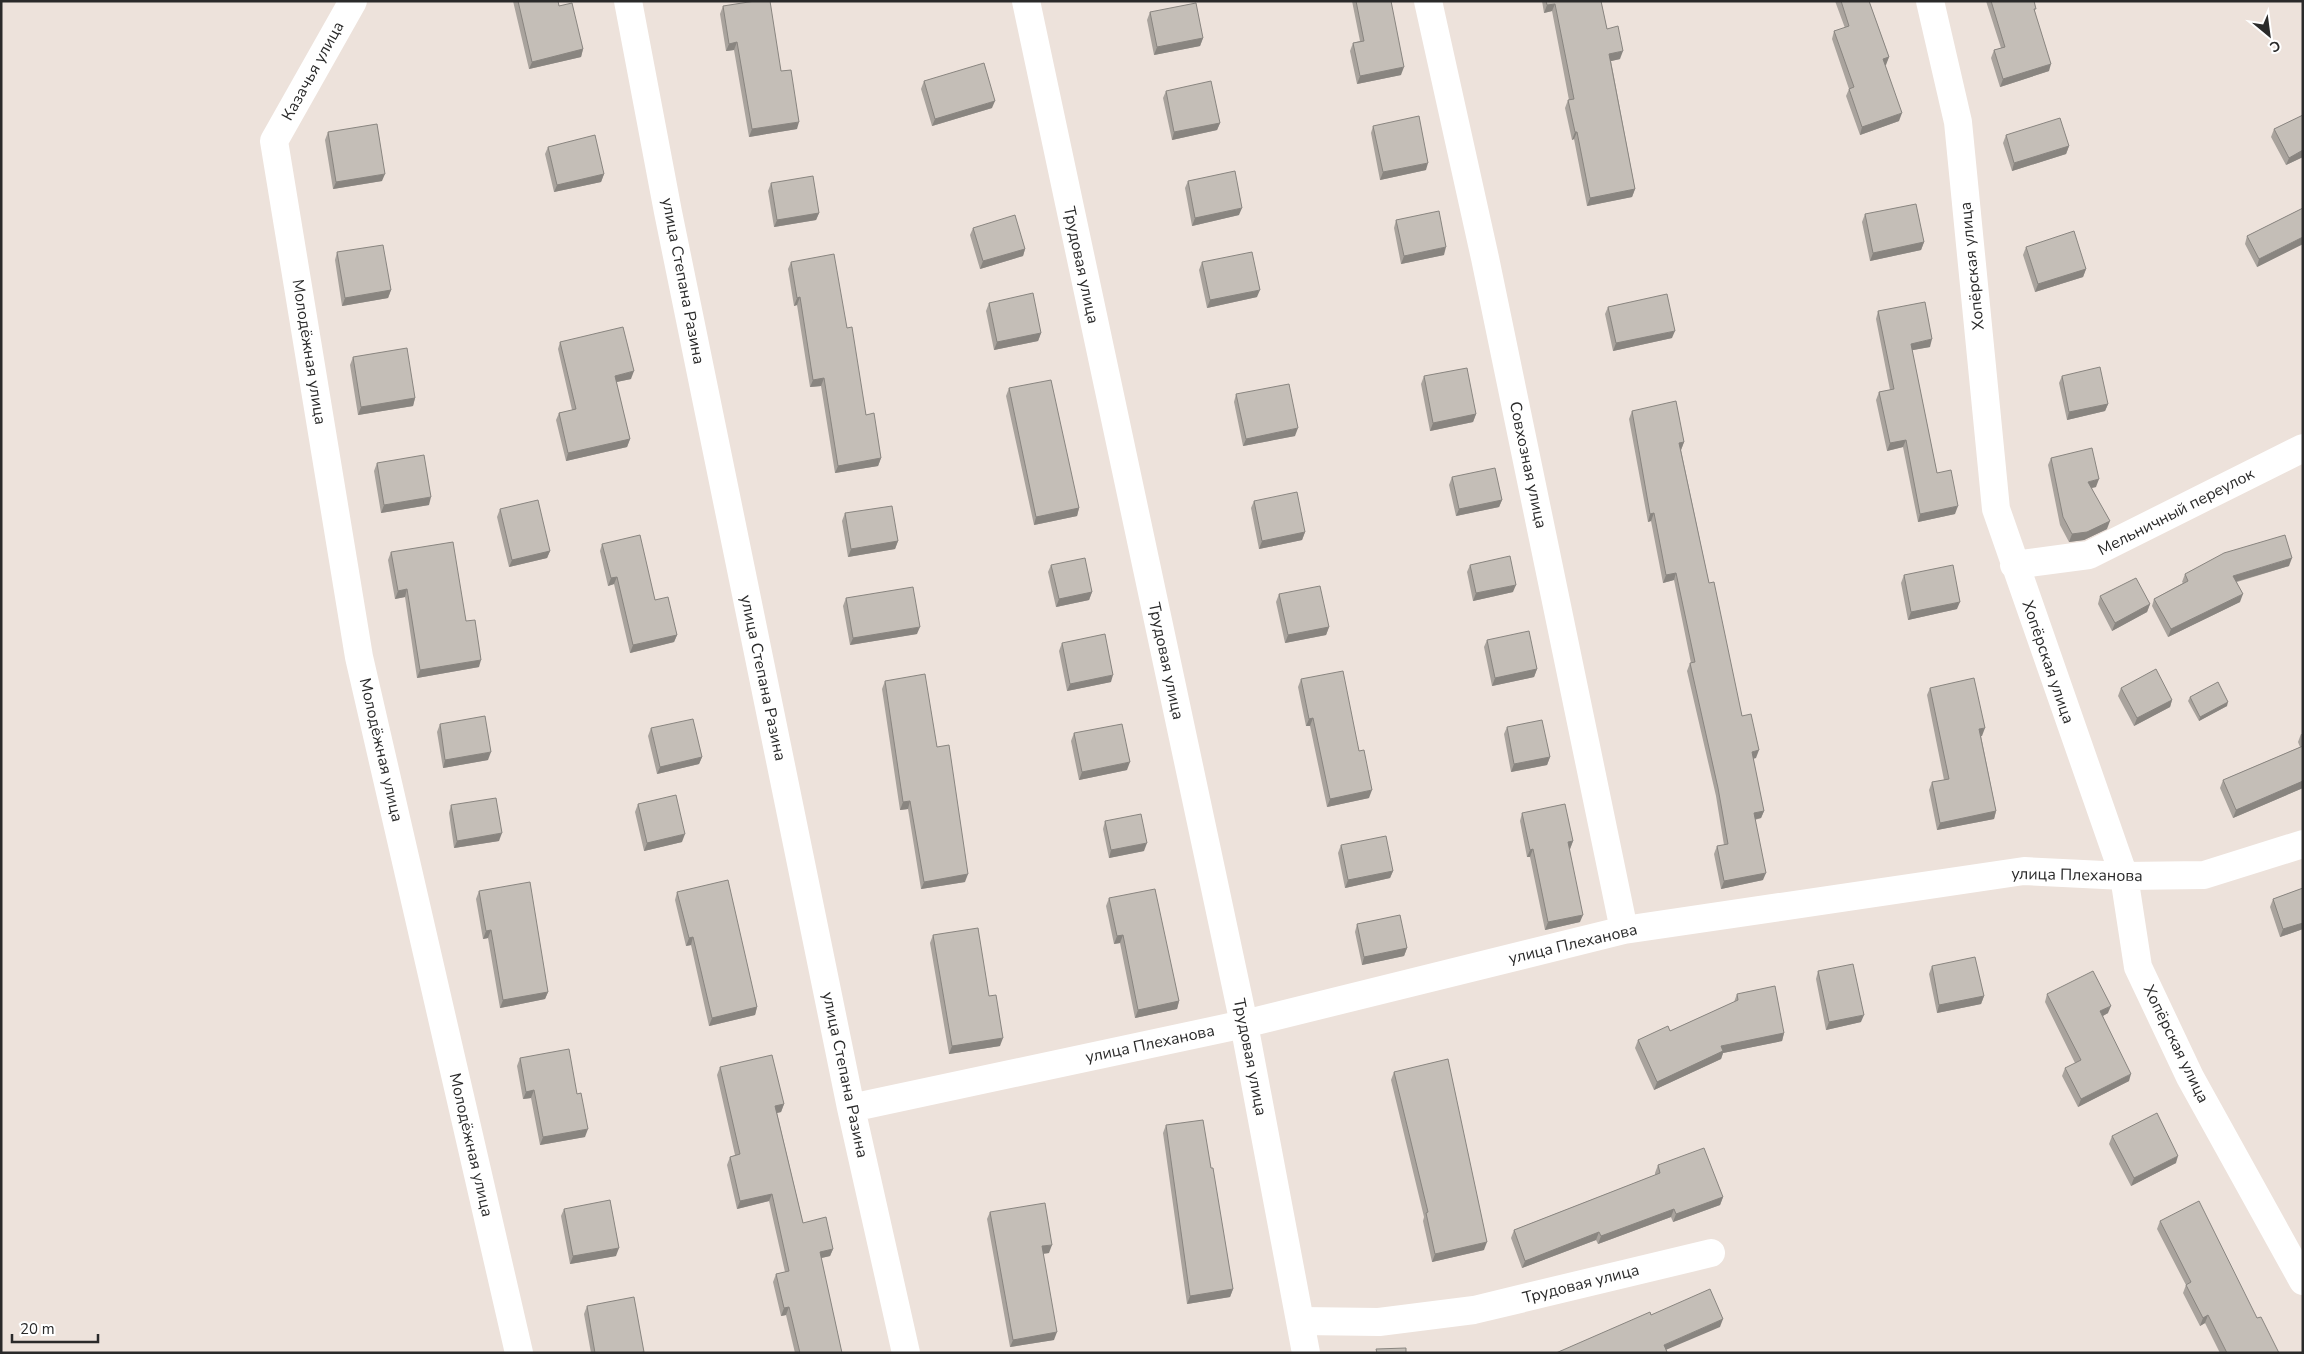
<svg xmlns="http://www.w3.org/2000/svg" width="2304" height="1354" font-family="'Nunito Sans',sans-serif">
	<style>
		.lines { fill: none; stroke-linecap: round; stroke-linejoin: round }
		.street { stroke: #fff; stroke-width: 28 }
		.secondary { stroke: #fff; stroke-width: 28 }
		.wall { fill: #a9a39d }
		.shaded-wall { fill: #898580 }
		.building { fill: #c4beb7; stroke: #898580 }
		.labels { text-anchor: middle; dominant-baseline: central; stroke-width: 4.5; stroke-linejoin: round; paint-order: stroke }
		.street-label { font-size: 16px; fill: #2a2a2a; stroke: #fff }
	</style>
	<rect width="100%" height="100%" fill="#ede2db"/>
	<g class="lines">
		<!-- street -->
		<path class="street" d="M353 1 274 141 359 657 519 1353
			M628 1 668 212 851 1108 906 1353
			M1428 1 1485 258 1624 930
			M1930 1 1958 122 1996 509 2124 876 2138 967 2190 1077 2303 1281
			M2014 565 2089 555 2303 448
			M851 1108 1244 1024 1624 930 2024 871 2124 876 2204 875 2303 844
			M1301 1321 1379 1322 1474 1310 1711 1253"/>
		<!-- secondary -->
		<path class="secondary" d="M1026 1 1244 1024 1306 1353"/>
	</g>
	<!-- wall -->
	<path class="wall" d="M513 1H558L559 6 583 49 581 57 529 69Z
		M1352 1H1391L1401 75 1357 84 1350 51 1353 43 1360 41Z
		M1542 1H1601L1607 29 1620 59 1611 61 1635 189 1632 197 1587 206 1574 139 1572 140 1565 108 1568 100H1569L1552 11 1544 13Z
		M1835 1H1869L1889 57 1885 65 1899 121 1860 135 1846 96 1849 89 1832 39 1834 31 1845 28Z
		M1986 1H2034L2035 12 2049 71 2000 87 1991 58 1994 50 2001 48Z
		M723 6 797 129 749 137 734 50 726 51 720 14Z
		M1150 12 1203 38 1200 46 1154 55 1147 20Z
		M924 81 992 108 932 126 921 89Z
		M1166 91 1220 123 1217 130 1172 140 1163 98Z
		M2303 115V157L2286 165 2271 137 2274 129Z
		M1373 126 1426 170 1380 180 1371 133Z
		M328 132 382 181 333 189 325 140Z
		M2006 135 2069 146 2066 154 2012 171 2003 143Z
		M548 147 604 174 601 182 554 192 545 154Z
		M1188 181 1239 215 1192 226 1185 188Z
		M771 183 819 213 816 220 774 227 768 191Z
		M2303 208V244L2257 267 2245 244 2247 236Z
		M1865 214 1924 242 1921 250 1870 261 1862 222Z
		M1396 220 1444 255 1401 264 1394 228Z
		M973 228 1025 249 1023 256 980 269 970 235Z
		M2026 247 2086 269 2083 277 2035 292 2023 255Z
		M337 252 391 290 388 298 342 306 335 260Z
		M791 262 847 328 866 415 881 458 878 466 835 473 821 386 810 387 797 305 794 306 788 269Z
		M1202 262 1257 297 1207 308 1199 270Z
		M989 303 1041 333 1038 341 994 350 986 311Z
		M1608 307 1672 338 1613 351 1605 314Z
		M1878 311 1930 347 1912 350 1937 473 1955 514 1918 522 1903 447 1887 451 1876 400 1879 392 1890 390 1876 319Z
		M560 342 631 379 616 382 630 439 627 447 566 461 556 420 559 413 572 410 558 349Z
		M353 357 415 398 413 406 358 415 350 365Z
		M1424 376 1476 414 1473 422 1430 431 1421 384Z
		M2062 376 2108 404 2105 411 2067 420 2059 383Z
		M1009 388 1079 508 1077 516 1034 525 1006 396Z
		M1236 394 1295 436 1243 446 1234 402Z
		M1632 411 1684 442 1681 450 1709 583 1742 716 1756 758 1753 759 1764 811 1761 818 1755 820 1763 880 1721 889 1714 854 1717 846 1724 845 1716 796 1687 671 1690 663H1691L1674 580 1663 583 1651 521 1648 522 1629 419Z
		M2051 458 2096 487 2092 488 2107 529 2084 540 2069 542 2060 525 2048 465Z
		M377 463 429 505 381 513 374 471Z
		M1452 477 1502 500 1499 507 1456 516 1449 485Z
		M1254 501 1305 532 1302 540 1259 549 1251 508Z
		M500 509 550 551 547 558 509 567 497 517Z
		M845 513 898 541 895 549 848 557 842 521Z
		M602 544 655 600 677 635 674 642 630 653 614 584 608 586 600 551Z
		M391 552 466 621 479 667 417 678 405 597 395 599 388 560Z
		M1051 565 1092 592 1089 600 1056 607 1048 572Z
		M1470 565 1513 592 1473 601 1467 572Z
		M2289 566 2237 582 2240 602 2168 637 2152 606 2154 599 2183 583 2182 582 2185 574Z
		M1904 575 1957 609 1908 620 1901 583Z
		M1279 594 1329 627 1326 635 1285 643 1276 602Z
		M2100 596 2150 604 2147 612 2112 631 2098 604Z
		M846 598 917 634 850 645 843 606Z
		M1487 640 1537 669 1534 677 1492 686 1484 647Z
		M1062 643 1111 682 1067 691 1059 651Z
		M1301 679 1369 798 1327 807 1310 726H1306L1298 687Z
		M885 681 937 747 965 882 921 889 908 809 900 810 882 689Z
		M1930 688 1982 736H1981L1996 811 1994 819 1937 830 1929 790 1932 782 1944 780 1927 695Z
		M2121 688 2172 700 2170 707 2134 726 2118 696Z
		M2190 697 2227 706 2199 721 2188 701Z
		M440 724 488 760 443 768 437 732Z
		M1507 727 1550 757 1547 765 1511 772 1504 734Z
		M651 728 702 757 699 764 657 774 648 736Z
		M1074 733 1127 770 1079 780 1071 741Z
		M2301 734H2303V788L2233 818 2220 788 2223 780 2300 747 2298 742Z
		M638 804 682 842 644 851 635 812Z
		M451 805 499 841 454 848 449 813Z
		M1522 813 1573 841 1570 849H1569L1580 922 1545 930 1530 857H1527L1520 821Z
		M1105 821 1144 851 1109 858 1103 829Z
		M1341 845 1393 871 1390 878 1345 888 1338 853Z
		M2303 888V929L2280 937 2270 907 2273 899Z
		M479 891 548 992 545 999 500 1008 488 938 483 939 476 899Z
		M677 892 757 1007 755 1015 709 1026 691 945 686 946 675 900Z
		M1109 898 1179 1001 1177 1009 1135 1018 1120 943 1114 944 1106 906Z
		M1357 924 1407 948 1404 956 1362 965 1355 932Z
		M933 935 989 996 1000 1046 949 1054 930 943Z
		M1932 966 1984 996 1981 1004 1937 1013 1929 974Z
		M1818 971 1861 1022 1826 1030 1816 979Z
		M1737 994 1784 1033 1782 1041 1723 1053 1721 1059 1654 1090 1635 1048 1638 1040 1670 1031 1734 1002Z
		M2047 994 2108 1013 2103 1016 2129 1081 2078 1107 2062 1076 2065 1068 2075 1063 2045 1002Z
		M520 1058 585 1137 540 1145 531 1098 523 1099 517 1066Z
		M720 1067 784 1104 781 1112 777 1113 803 1223 833 1249 830 1256 821 1258 842 1353H795L786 1315 781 1316 773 1282 776 1274 785 1272 769 1201 737 1209 727 1165 730 1157 735 1155 717 1075Z
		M1394 1072 1484 1250 1432 1262 1423 1221 1424 1217 1391 1080Z
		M1166 1125 1211 1168 1233 1289 1230 1297 1187 1304 1163 1133Z
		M2112 1136 2176 1163 2131 1186 2109 1144Z
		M1658 1165 1723 1197 1720 1205 1673 1222 1671 1217 1598 1244 1596 1240 1522 1268 1511 1238 1514 1230 1655 1175V1173Z
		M564 1209 616 1256 570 1264 561 1216Z
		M990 1212 1049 1253 1043 1254 1054 1340 1010 1347 987 1219Z
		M2160 1221 2257 1318 2279 1353H2220L2205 1323 2200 1326 2183 1293 2186 1285 2157 1229Z
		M587 1306 644 1352V1353H591L584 1314Z"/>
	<!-- shaded-wall -->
	<path class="shaded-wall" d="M1555 4 1552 11 1544 13 1547 5Z
		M1203 38 1200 46 1154 55 1157 47Z
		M737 42 734 50 726 51 729 44Z
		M583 49 581 57 529 69 532 62Z
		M1623 51 1620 59 1607 62 1609 54Z
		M1889 57 1886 65 1880 67 1883 59Z
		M2051 64 2049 71 2000 87 2003 79Z
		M1404 67 1401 75 1357 84 1360 76Z
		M995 101 992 108 932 126 935 119Z
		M1902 113 1899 121 1860 135 1862 127Z
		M799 122 797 129 749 137 752 129Z
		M1220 123 1217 130 1172 140 1174 132Z
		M1575 132H1577L1574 139 1572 140Z
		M2069 146 2066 154 2012 171 2014 163Z
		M2303 150V157L2286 165 2289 158Z
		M1428 163 1426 170 1380 180 1383 172Z
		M385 174 382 181 333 189 336 182Z
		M604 174 601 182 554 192 557 185Z
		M1635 189 1632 197 1587 206 1590 198Z
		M1242 208 1239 215 1192 226 1195 218Z
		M819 213 816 220 774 227 777 220Z
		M2303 237V244L2257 267 2259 259Z
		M1924 242 1921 250 1870 261 1873 253Z
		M1446 247 1444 255 1401 264 1404 256Z
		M1025 249 1023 256 980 269 983 261Z
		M2086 269 2083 277 2035 292 2038 284Z
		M391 290 388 298 342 306 345 298Z
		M1260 290 1257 297 1207 308 1210 300Z
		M800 297 797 305 794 306 797 298Z
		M1675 331 1672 338 1613 351 1616 343Z
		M1041 333 1038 341 994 350 997 342Z
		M1932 339 1930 347 1908 351 1911 344Z
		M634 371 631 379 612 383 615 376Z
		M824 378 821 386 810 387 813 380Z
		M415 398 413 406 358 415 361 407Z
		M2108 404 2105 411 2067 420 2069 412Z
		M1476 414 1473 422 1430 431 1433 423Z
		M1298 428 1295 436 1243 446 1246 439Z
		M630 439 627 447 566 461 568 453Z
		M1906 440 1903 447 1887 451 1890 443Z
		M1684 442 1681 450 1676 451 1679 443Z
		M881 458 878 466 835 473 838 466Z
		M2099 479 2096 487 2086 489 2088 482Z
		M431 497 429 505 381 513 384 505Z
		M1502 500 1499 507 1456 516 1459 509Z
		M1958 506 1955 514 1918 522 1920 514Z
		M1079 508 1077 516 1034 525 1036 517Z
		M1654 513 1651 521 1648 522 1650 514Z
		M2110 521 2107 529 2084 540 2069 542 2072 534Z
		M1305 532 1302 540 1259 549 1262 541Z
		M898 541 895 549 848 557 851 549Z
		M550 551 547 558 509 567 512 560Z
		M2292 558 2289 566 2231 583 2233 576Z
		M1676 573 1674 580 1663 583 1666 575Z
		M617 577 614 584 608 586 611 578Z
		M1516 585 1513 592 1473 601 1476 593Z
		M407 589 405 597 395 599 398 591Z
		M1092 592 1089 600 1056 607 1059 599Z
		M2243 594 2240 602 2168 637 2171 629Z
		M1960 602 1957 609 1908 620 1911 612Z
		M2150 604 2147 612 2112 631 2115 623Z
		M920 627 917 634 850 645 853 638Z
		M1329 627 1326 635 1285 643 1288 635Z
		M677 635 674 642 630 653 633 645Z
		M481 660 479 667 417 678 420 670Z
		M1537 669 1534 677 1492 686 1495 678Z
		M1113 675 1111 682 1067 691 1070 684Z
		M2172 700 2170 707 2134 726 2137 718Z
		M2228 702 2227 706 2199 721 2200 717Z
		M1313 718 1310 726H1306L1309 719Z
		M1985 728 1982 736 1976 737 1979 729Z
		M1759 750 1756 758 1749 759 1752 752Z
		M491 752 488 760 443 768 445 760Z
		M702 757 699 764 657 774 660 767Z
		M1550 757 1547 765 1511 772 1514 764Z
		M1130 762 1127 770 1079 780 1082 772Z
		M2303 781V788L2233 818 2236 810Z
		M1372 790 1369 798 1327 807 1330 799Z
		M910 801 908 809 900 810 903 802Z
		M1764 811 1761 818 1751 820 1754 813Z
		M1996 811 1994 819 1937 830 1940 823Z
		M502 833 499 841 454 848 457 841Z
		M685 834 682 842 644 851 647 843Z
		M1573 841 1570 849 1565 850 1568 842Z
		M1147 843 1144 851 1109 858 1111 850Z
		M1533 849 1530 857H1527L1530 850Z
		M1393 871 1390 878 1345 888 1348 880Z
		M1766 873 1763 880 1721 889 1724 881Z
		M968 874 965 882 921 889 924 882Z
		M1583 915 1580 922 1545 930 1548 922Z
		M2303 923V929L2280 937 2283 929Z
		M491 930 488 938 483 939 486 931Z
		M1123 935 1120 943 1114 944 1117 936Z
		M693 937 691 945 686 946 689 938Z
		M1407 948 1404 956 1362 965 1364 957Z
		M548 992 545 999 500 1008 503 1000Z
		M1984 996 1981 1004 1937 1013 1939 1005Z
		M1179 1001 1177 1009 1135 1018 1138 1010Z
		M2111 1006 2108 1013 2097 1019 2100 1011Z
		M757 1007 755 1015 709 1026 712 1018Z
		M1864 1015 1861 1022 1826 1030 1829 1022Z
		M1784 1033 1782 1041 1723 1053 1721 1059 1654 1090 1657 1082 1721 1046Z
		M1003 1038 1000 1046 949 1054 952 1046Z
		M2131 1074 2129 1081 2078 1107 2081 1099Z
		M534 1090 531 1098 523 1099 526 1092Z
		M784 1104 781 1112 772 1114 775 1106Z
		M588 1129 585 1137 540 1145 543 1137Z
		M2178 1156 2176 1163 2131 1186 2134 1178Z
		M772 1194 769 1201 737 1209 740 1201Z
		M1723 1197 1720 1205 1673 1222 1676 1214Z
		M1674 1209 1671 1217 1598 1244 1601 1236Z
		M1599 1232 1596 1240 1522 1268 1525 1261Z
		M1487 1242 1484 1250 1432 1262 1435 1254Z
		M1052 1245 1049 1253 1039 1254 1042 1246Z
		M619 1248 616 1256 570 1264 573 1256Z
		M833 1249 830 1256 817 1259 820 1252Z
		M1233 1289 1230 1297 1187 1304 1190 1296Z
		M789 1307 786 1315 781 1316 784 1308Z
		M2208 1315 2205 1323 2200 1326 2203 1318Z
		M1723 1319 1720 1327 1661 1352 1664 1345Z
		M1057 1332 1054 1340 1010 1347 1013 1340Z"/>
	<!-- building -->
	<path class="building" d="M518 1H558L559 6 572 3 583 49 532 62Z
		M755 1H770L781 71 791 70 799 122 752 129 737 42 729 44 723 6Z
		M1356 1H1391L1404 67 1360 76 1353 43 1364 41Z
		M1546 1H1601L1607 29 1618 26 1623 51 1609 54 1635 189 1590 198 1577 132H1575L1568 100 1574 99 1555 4 1547 5Z
		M1841 1H1869L1889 57 1883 59 1902 113 1862 127 1849 89 1854 87 1834 31 1849 26Z
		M1991 1H2034L2036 9H2034L2051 64 2003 79 1994 50 2005 47Z
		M1196 3 1203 38 1157 47 1150 12Z
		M984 63 995 101 935 119 924 81Z
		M1211 81 1220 123 1174 132 1166 91Z
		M2303 115V150L2289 158 2274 129Z
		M1419 116 1428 163 1383 172 1373 126Z
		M2060 118 2069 146 2014 163 2006 135Z
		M377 124 385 174 336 182 328 132Z
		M595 135 604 174 557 185 548 147Z
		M1235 171 1242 208 1195 218 1188 181Z
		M813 176 819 213 777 220 771 183Z
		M1916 204 1924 242 1873 253 1865 214Z
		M2303 208V237L2259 259 2247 236Z
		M1439 211 1446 247 1404 256 1396 220Z
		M1015 215 1025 249 983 261 973 228Z
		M2074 231 2086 269 2038 284 2026 247Z
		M383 245 391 290 345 298 337 252Z
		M1252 252 1260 290 1210 300 1202 262Z
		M834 254 847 328 852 327 866 415 874 413 881 458 838 466 824 378 813 380 800 297 797 298 791 262Z
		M1033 293 1041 333 997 342 989 303Z
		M1667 294 1675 331 1616 343 1608 307Z
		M1925 302 1932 339 1911 344 1937 473 1951 470 1958 506 1920 514 1906 440 1890 443 1879 392 1894 389 1878 311Z
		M623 327 634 371 615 376 630 439 568 453 559 413 576 409 560 342Z
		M407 348 415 398 361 407 353 357Z
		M2100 367 2108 404 2069 412 2062 376Z
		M1467 368 1476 414 1433 423 1424 376Z
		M1051 380 1079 508 1036 517 1009 388Z
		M1289 384 1298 428 1246 439 1236 394Z
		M1676 401 1684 442 1679 443 1709 583 1714 582 1742 716 1751 714 1759 750 1752 752 1764 811 1754 813 1766 873 1724 881 1717 846 1728 844 1718 788 1690 663 1695 662 1676 573 1666 575 1654 513 1650 514 1632 411Z
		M2092 448 2099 479 2088 482 2110 521 2087 532 2072 534 2063 517 2051 458Z
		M424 455 431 497 384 505 377 463Z
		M1495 468 1502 500 1459 509 1452 477Z
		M1297 492 1305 532 1262 541 1254 501Z
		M538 500 550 551 512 560 500 509Z
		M892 506 898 541 851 549 845 513Z
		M640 535 655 600 668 597 677 635 633 645 617 577 611 578 602 544Z
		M2285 535 2292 558 2233 576 2243 594 2171 629 2154 599 2188 581 2185 574 2224 553Z
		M453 542 466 621 475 620 481 660 420 670 407 589 398 591 391 552Z
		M1510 556 1516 585 1476 593 1470 565Z
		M1085 558 1092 592 1059 599 1051 565Z
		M1953 565 1960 602 1911 612 1904 575Z
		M2136 578 2150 604 2115 623 2100 596Z
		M1320 586 1329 627 1288 635 1279 594Z
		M913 587 920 627 853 638 846 598Z
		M1529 631 1537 669 1495 678 1487 640Z
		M1105 634 1113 675 1070 684 1062 643Z
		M2156 669 2172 700 2137 718 2121 688Z
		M1343 671 1359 751 1364 750 1372 790 1330 799 1313 718 1309 719 1301 679Z
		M925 674 937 747 949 745 968 874 924 882 910 801 903 802 885 681Z
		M1974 678 1985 728 1979 729 1996 811 1940 823 1932 782 1949 779 1930 688Z
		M2218 682 2228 702 2200 717 2190 697Z
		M485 716 491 752 445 760 440 724Z
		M693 719 702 757 660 767 651 728Z
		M1542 720 1550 757 1514 764 1507 727Z
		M1122 724 1130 762 1082 772 1074 733Z
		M2303 746V781L2236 810 2223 780Z
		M676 795 685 834 647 843 638 804Z
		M496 798 502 833 457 841 451 805Z
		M1565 804 1573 841 1568 842 1583 915 1548 922 1533 849 1530 850 1522 813Z
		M1141 814 1147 843 1111 850 1105 821Z
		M1386 836 1393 871 1348 880 1341 845Z
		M728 880 757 1007 712 1018 693 937 689 938 677 892Z
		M530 882 548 992 503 1000 491 930 486 931 479 891Z
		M2303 888V923L2283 929 2273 899Z
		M1155 889 1179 1001 1138 1010 1123 935 1117 936 1109 898Z
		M1400 915 1407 948 1364 957 1357 924Z
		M978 928 989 996 996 995 1003 1038 952 1046 933 935Z
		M1975 957 1984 996 1939 1005 1932 966Z
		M1853 964 1864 1015 1829 1022 1818 971Z
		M2093 971 2111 1006 2100 1011 2131 1074 2081 1099 2065 1068 2081 1060 2047 994Z
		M1775 986 1784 1033 1721 1046 1723 1051 1657 1082 1638 1040 1668 1026 1670 1031 1738 1000 1737 994Z
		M569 1049 577 1094 581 1093 588 1129 543 1137 534 1090 526 1092 520 1058Z
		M772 1055 784 1104 775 1106 803 1223 826 1217 833 1249 820 1252 842 1353H800L789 1307 784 1308 776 1274 789 1271 772 1194 740 1201 730 1157 740 1154 720 1067Z
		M1448 1059 1487 1242 1435 1254 1426 1213 1428 1212 1394 1072Z
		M2157 1113 2178 1156 2134 1178 2112 1136Z
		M1203 1120 1211 1168H1213L1233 1289 1190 1296 1166 1125Z
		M1704 1148 1723 1197 1676 1214 1674 1209 1601 1236 1599 1232 1525 1261 1514 1230 1660 1173 1658 1165Z
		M610 1200 619 1248 573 1256 564 1209Z
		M2199 1201 2257 1318 2261 1317 2279 1353H2227L2208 1315 2203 1318 2186 1285 2191 1282 2160 1221Z
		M1045 1203 1052 1245 1042 1246 1057 1332 1013 1340 990 1212Z
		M1710 1289 1723 1319 1664 1345 1667 1352 1666 1353H1556L1650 1312 1651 1315Z
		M634 1297 644 1352 638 1353H595L587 1306Z
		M1406 1348V1353H1377L1376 1349Z"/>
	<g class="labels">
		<!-- street labels -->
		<g class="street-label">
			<text transform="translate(313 71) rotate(-61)">Казачья улица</text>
			<text transform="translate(1081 265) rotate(78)">Трудовая улица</text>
			<text transform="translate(1972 266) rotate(-96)">Хопёрская улица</text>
			<text transform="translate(683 281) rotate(79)">улица Степана Разина</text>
			<text transform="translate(309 352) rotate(81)">Молодёжная улица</text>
			<text transform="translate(1528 465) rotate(78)">Совхозная улица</text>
			<text transform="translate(2176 512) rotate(-27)">Мельничный переулок</text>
			<text transform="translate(1166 661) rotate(78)">Трудовая улица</text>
			<text transform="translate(2048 662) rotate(71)">Хопёрская улица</text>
			<text transform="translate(763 678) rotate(78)">улица Степана Разина</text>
			<text transform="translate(381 750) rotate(77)">Молодёжная улица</text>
			<text transform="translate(2077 875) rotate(1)">улица Плеханова</text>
			<text transform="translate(1573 944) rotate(-13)">улица Плеханова</text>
			<text transform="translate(1150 1044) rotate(-12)">улица Плеханова</text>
			<text transform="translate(2176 1044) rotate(64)">Хопёрская улица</text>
			<text transform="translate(1250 1057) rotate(79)">Трудовая улица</text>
			<text transform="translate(845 1075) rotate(78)">улица Степана Разина</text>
			<text transform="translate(471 1145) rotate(77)">Молодёжная улица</text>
			<text transform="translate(1581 1284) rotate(-14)">Трудовая улица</text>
		</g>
	</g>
	<!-- border -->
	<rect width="2304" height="1354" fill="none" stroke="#2a2a2a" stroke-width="5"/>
	<!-- north arrow -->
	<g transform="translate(2269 35) rotate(151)" stroke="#ffffff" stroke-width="4" paint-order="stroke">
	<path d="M0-4L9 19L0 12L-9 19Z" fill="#2a2a2a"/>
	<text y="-8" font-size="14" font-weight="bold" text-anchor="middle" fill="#2a2a2a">С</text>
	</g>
	<!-- scale -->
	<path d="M12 1334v8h86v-8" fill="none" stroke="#2a2a2a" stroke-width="2.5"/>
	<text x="20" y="1334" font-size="15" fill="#2a2a2a" stroke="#ffffff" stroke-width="4" paint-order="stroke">20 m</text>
</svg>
